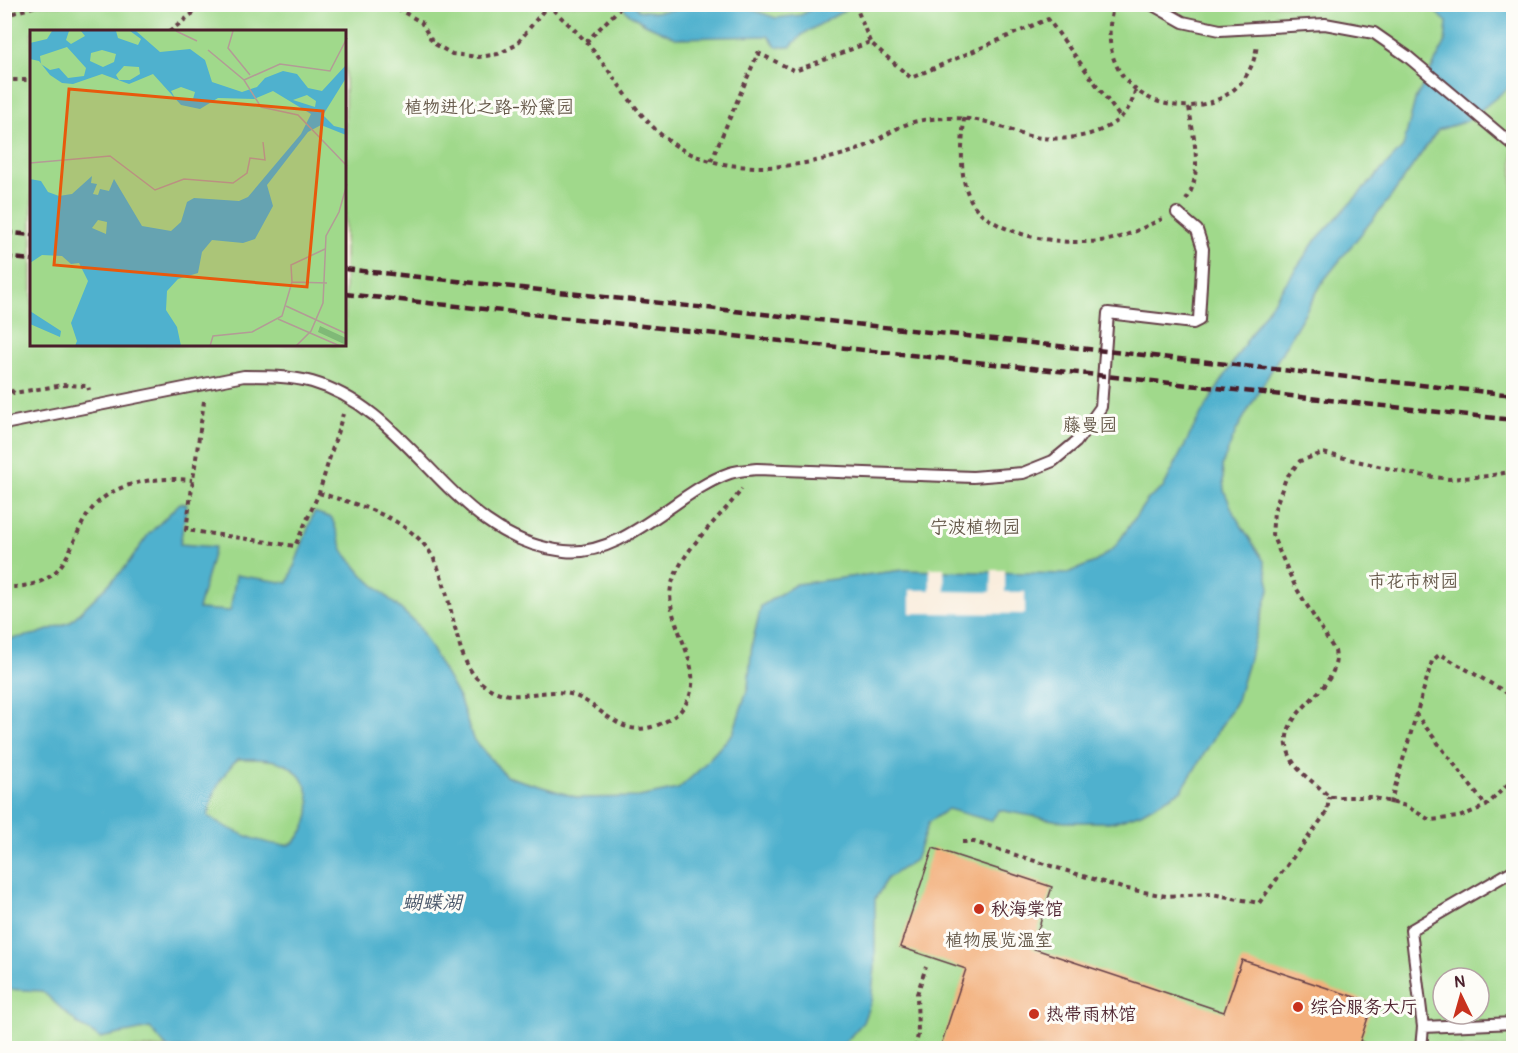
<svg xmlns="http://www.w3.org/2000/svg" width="1518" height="1053" font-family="Pangolin,'LXGW WenKai TC',sans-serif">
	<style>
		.green { fill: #a0d98b; stroke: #757c5b; stroke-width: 1.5; fill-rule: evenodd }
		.water { fill: #4fb1ce; stroke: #4c687c; stroke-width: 1.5; fill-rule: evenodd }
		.pier { fill: #f9eddd }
		.building { fill: #f3b07d }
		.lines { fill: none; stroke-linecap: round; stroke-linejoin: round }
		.service-casing { stroke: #643e46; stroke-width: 14 }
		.path { stroke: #643e46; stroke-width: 4; stroke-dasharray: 4.5 4.5; stroke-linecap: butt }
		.service { stroke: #fff; stroke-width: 10 }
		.rail { stroke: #4a1f2b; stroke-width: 4.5; stroke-dasharray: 9 4.5; stroke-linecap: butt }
		.poi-dot { fill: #c8321e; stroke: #fdfcf7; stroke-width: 2 }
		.labels { text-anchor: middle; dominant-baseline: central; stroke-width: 6; stroke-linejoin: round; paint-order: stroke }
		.park-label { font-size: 18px; fill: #645748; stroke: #fdfcf7 }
		.poi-label { font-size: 18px; fill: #4a1f2b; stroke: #fdfcf7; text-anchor: start }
		.water-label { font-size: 20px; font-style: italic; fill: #4c596c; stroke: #fdfcf7 }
		.inset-road { fill: none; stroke: #b39b96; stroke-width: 1.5 }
		.view { fill: #e8590c; fill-opacity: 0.15; stroke: #e8590c; stroke-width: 3 }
		.inset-edge { fill: none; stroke: #4a1f2b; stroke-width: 3 }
	</style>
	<rect width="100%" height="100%" fill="#fdfcf7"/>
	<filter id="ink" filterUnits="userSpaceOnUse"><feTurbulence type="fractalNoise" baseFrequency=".0167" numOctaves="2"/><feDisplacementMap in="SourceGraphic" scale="12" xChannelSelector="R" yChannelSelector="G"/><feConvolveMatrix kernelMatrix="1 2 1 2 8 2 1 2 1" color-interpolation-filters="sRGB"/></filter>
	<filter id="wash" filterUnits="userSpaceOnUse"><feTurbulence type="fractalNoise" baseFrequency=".008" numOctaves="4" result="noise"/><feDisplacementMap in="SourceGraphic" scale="24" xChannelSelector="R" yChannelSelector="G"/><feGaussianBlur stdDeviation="1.35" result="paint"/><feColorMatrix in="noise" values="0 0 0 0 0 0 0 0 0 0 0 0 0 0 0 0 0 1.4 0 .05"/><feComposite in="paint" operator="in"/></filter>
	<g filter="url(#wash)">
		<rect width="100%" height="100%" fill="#f9eddd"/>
		<!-- green -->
		<path class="green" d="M5 5H1513V1048H5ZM32 32H345V345H32ZM1443 978H1479V1014H1443Z"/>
		<!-- water -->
		<path class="water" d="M620 5H634L638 10 654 12 710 5H749L750 9 776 18 801 15 819 5H854L803 34 790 47H777L768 36 676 38 645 24 628 13Z
			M1427 5H1513V84L1467 121 1438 130 1390 198 1324 280 1236 431 1222 465 1224 490 1234 514 1264 561 1270 587 1237 700 1182 790 1141 813 1114 822H1064L999 810 991 821 948 809 929 822 915 860 888 878 875 899V968L871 1001 863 1022 845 1043 830 1048H167L150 1028 100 1038 78 1024 42 991 5 989V640L37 634 70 622 124 569 148 535 180 503 187 504 180 544 215 547 198 609 230 611 236 575 288 583 314 512 332 518 344 552 363 575 418 625 460 700 473 739 506 776 579 798 639 797 678 789 697 772 733 733 748 687 752 644 761 606 796 584 903 570 1065 574 1095 562 1115 547 1147 500 1163 488 1197 421 1252 332 1315 241 1403 147 1415 100 1445 43 1447 22ZM237 759C256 759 280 757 295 771 313 788 314 816 300 835 297 840 292 845 286 845 264 846 225 828 208 816 213 791 220 778 237 759Z"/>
		<!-- pier -->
		<path class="pier" d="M930 568H944L945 591 991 592 992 570H1005V592H1025V614L910 613V590H930Z"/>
		<g id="blocks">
			<!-- building -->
			<path class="building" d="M933 848 1052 887 1032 948 1224 1012 1242 960 1373 1003 1360 1041 1365 1043 1363 1048H940L966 969 900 947Z"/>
		</g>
	</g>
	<g filter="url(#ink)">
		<use href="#blocks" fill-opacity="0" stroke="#643e46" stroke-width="1.5"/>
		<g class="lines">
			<!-- service casing -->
			<g class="service-casing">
				<path id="service" d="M1151 4 1183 22 1220 30 1325 24 1374 33 1407 56 1514 146
					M4 424 244 376C267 376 289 376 312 382 414 411 451 539 564 551 625 558 677 491 730 473 739 470 749 470 757 469L973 477 1023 473 1053 461 1076 442 1101 407 1108 313 1193 323 1199 320 1203 249 1197 230 1177 213
					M1423 1027 1514 1023
					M1421 1048 1423 1027 1411 930 1514 870"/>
			</g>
			<!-- path -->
			<path class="path" d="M322 4 331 7 367 4
				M389 4 421 22 433 43 452 54 479 57 498 54 516 45 548 5
				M547 4C560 17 575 29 586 42 619 79 642 130 687 152 737 177 806 167 857 150 878 142 896 125 918 121 939 117 961 117 982 121 998 124 1013 133 1029 136 1066 144 1127 135 1135 91
				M855 4 870 42
				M1114 4C1081 122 1247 141 1257 44
				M4 16 42 4
				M169 32 205 4
				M586 42 624 4
				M4 80H32
				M964 118C962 147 957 184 976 208 1003 240 1082 249 1120 237 1134 233 1148 225 1162 219
				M711 161 758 53 795 71 870 42 911 78 1048 19 1120 117
				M1186 200C1204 173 1193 137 1189 107
				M4 384 14 393 63 385 88 386 89 390
				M204 401 186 530 295 546 319 493 343 414
				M1514 471 1488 476 1449 479 1412 474 1323 453 1300 461 1286 478 1274 511 1272 535 1295 586 1335 651C1344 694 1268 711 1291 758 1299 775 1317 783 1329 797H1371L1406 806 1430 820 1459 817 1486 806 1514 778
				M319 493C359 505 412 518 434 559 444 579 449 603 454 624 460 646 464 669 483 684 511 706 536 688 566 693 601 700 617 743 660 724 667 721 677 716 682 709 714 670 660 622 672 583 685 545 719 520 742 489
				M4 587C82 589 62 530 103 498 127 480 163 477 192 480
				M1415 713 1486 806
				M1390 804 1432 661 1440 654 1514 697
				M962 842H974L1122 888 1166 896 1212 894 1259 903 1327 812 1329 797
				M4 1045 13 1048
				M915 1048 918 1035 917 994 926 967"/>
			<!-- service -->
			<use href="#service" class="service"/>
			<!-- rail -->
			<path class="rail" d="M4 232 32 235
				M4 257 32 260
				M345 269 1514 395
				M345 294 1514 420"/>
		</g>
	</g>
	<!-- markers -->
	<g class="poi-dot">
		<circle cx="979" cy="909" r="6"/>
		<circle cx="1298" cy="1007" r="6"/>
		<circle cx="1034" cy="1014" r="6"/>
	</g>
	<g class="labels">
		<!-- park labels -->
		<g class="park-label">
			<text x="489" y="107">植物进化之路-粉黛园</text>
			<text x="1090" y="425">藤曼园</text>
			<text x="975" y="527">宁波植物园</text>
			<text x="1413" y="581">市花市树园</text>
			<text x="999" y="940">植物展览温室</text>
		</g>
		<!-- poi labels -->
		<g class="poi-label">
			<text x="991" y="909">秋海棠馆</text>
			<text x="1310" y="1007">综合服务大厅</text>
			<text x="1046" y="1014">热带雨林馆</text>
		</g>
		<!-- water labels -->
		<g class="water-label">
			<text x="432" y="902">蝴蝶湖</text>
		</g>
	</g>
	<!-- overview -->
	<g transform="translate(30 30)">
		<rect width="316" height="316" fill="#f9eddd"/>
		<path d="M0 1H316V316H0Z" fill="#a0d98b"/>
		<path d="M290 296 316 308V315L288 302Z" fill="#80b977"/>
		<path d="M22 1H39L36 10 41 14 55 6 51 1H86L88 8 108 15 111 9 100 1H106L130 22 160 19 175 30 182 52 212 62 227 57 235 48 253 41 267 44 278 58 292 61 316 35V48L293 85 304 96 316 99V105L291 95 278 102 237 155 243 176 225 209 213 213 182 210 172 222 168 243 148 249 137 261 136 280 147 297 151 316H45L47 311 41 293 58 251 49 233 41 234 32 226 12 225 0 233V149L11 151 18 162 29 166 42 164 62 146 61 153 67 154 63 164 68 165 70 159 79 161 84 149 112 196 141 201 151 192 157 172 164 168 209 171 218 167 271 104 281 84 243 61 224 69 188 68 170 79 151 75 123 44 99 54 72 44 43 54 32 53 20 45 9 31 0 29V13L17 9ZM37 17 56 38 54 46 38 48 29 38 20 40 11 34 10 26ZM72 20 86 24 84 32 73 37 60 31 61 23ZM94 36 109 37 110 44 100 50H89L86 45ZM151 57 165 62 163 69 146 70 141 61ZM277 65 286 71 285 77 263 70ZM68 190 77 192 76 204 62 198ZM0 281 31 301 30 307 0 294Z" fill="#4fb1ce" fill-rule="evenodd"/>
		<path class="inset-road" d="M146 1 167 11M203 1 198 18 220 45M178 20 214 50 231 77 268 85 317 136M214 50 250 34 300 41 317 8M317 77V120M0 133 80 126 125 160 154 149 203 153 217 143 220 128 235 130 233 112M262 252 297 253M256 276 317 304M248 289 310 316M180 316 183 306 222 302 252 286 262 252 261 235 295 219M266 316 281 301 293 273 296 206 309 182 317 154"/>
		<path class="view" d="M39 59 293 81 277 257 24 235Z"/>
		<rect width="316" height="316" class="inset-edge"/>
	</g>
	<!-- margin -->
	<rect width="1518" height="1053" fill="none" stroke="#fdfcf7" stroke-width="24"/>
	<!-- north arrow -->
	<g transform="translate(1461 996) rotate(355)"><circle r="28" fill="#fdfcf7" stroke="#b5a4a5" stroke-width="1.5"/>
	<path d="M0-4.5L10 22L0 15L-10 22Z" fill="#c8321e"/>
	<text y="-9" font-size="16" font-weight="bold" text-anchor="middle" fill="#4a1f2b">N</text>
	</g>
</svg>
